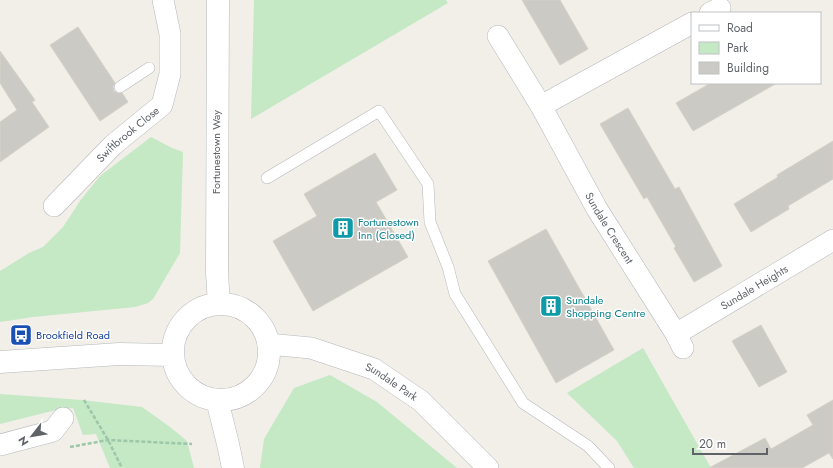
<svg xmlns="http://www.w3.org/2000/svg" width="833" height="468" font-family="Jost,sans-serif">
	<style>
		.green { fill: #c5e8c5 }
		.building { fill: #cccac5; stroke: #d6d1c6 }
		.lines { fill: none; stroke-linecap: round; stroke-linejoin: round }
		.service-casing { stroke: #b5b8bc; stroke-width: 12 }
		.minor-casing { stroke: #b5b8bc; stroke-width: 22 }
		.tertiary-casing { stroke: #b5b8bc; stroke-width: 23 }
		.path { stroke: #9cc7a9; stroke-width: 2.5; stroke-dasharray: 4 2; stroke-linecap: butt }
		.service { stroke: #fff; stroke-width: 11 }
		.minor { stroke: #fff; stroke-width: 21 }
		.tertiary { stroke: #fff; stroke-width: 22 }
		.labels { text-anchor: middle; dominant-baseline: central; stroke-width: 3; stroke-linejoin: round; paint-order: stroke }
		.street-label { font-size: 11px; fill: #5f6368; stroke: #fff }
		.culture-label { font-size: 11px; fill: #0d838f; stroke: #fff; text-anchor: start }
		.transit-label { font-size: 11px; fill: #164399; stroke: #fff; text-anchor: start }
	</style>
	<rect width="100%" height="100%" fill="#f1efe8"/>
	<!-- green -->
	<path class="green" d="M254 0H446L448 3 251 119Z
		M151 137 172 148 183 152 180 253 153 299 148 303 135 307 33 317 0 322V271L29 253 43 247 63 227 80 201 100 176Z
		M643 348 711 468H634L617 441 567 393Z
		M330 375 377 402 457 468H260L264 439 294 388Z
		M0 394 82 400 142 407 170 427 187 441 194 468H110L96 434 83 435 73 408 56 410 0 424Z"/>
	<!-- building -->
	<path class="building" d="M522 0H560L588 49 560 65Z
		M78 27 115 83 113 87 114 91 117 93H122L128 102 100 121 50 45Z
		M0 51 35 100 32 102 49 127 0 162V122L17 110 0 83Z
		M711 83H777L693 131 676 103Z
		M628 108 675 189 679 187 722 266 694 282 674 248 676 247 647 197 644 199 600 124Z
		M833 141V179L788 206 789 209 751 232 734 204 778 177 777 175Z
		M375 153 397 190 376 202 408 257 313 311 273 241 317 216 304 194Z
		M546 229 614 350 556 383 488 261Z
		M761 325 787 372 759 387 732 341Z
		M833 400V459L829 453 802 468H709L765 438 771 449 813 425 807 415Z"/>
	<g class="lines">
		<!-- service casing -->
		<g class="service-casing">
			<path id="service" d="M120 87 149 68
				M267 178 379 111 428 184 430 222 448 267 455 294 523 403 588 446 609 468"/>
		</g>
		<!-- minor casing -->
		<g class="minor-casing">
			<g id="minor">
				<path d="M710 13 720 8"/>
				<path id="s1" d="M498 36 541 106 597 209 676 334 683 348"/>
				<path d="M541 106 692 23"/>
				<path id="s2" d="M54 206 113 145 162 105 170 74V34L163 0"/>
				<path id="s3" d="M676 334 833 240"/>
				<path id="s4" d="M268 344 311 348 374 369 421 401 488 468"/>
				<path d="M0 445 53 431 63 418"/>
			</g>
		</g>
		<!-- tertiary casing -->
		<g class="tertiary-casing">
			<path id="tertiary" d="M218 0 217 273 219 304
				M173 352a48 48 0 1 1 96 0a48 48 0 1 1-96 0Z
				M0 362 119 354 173 355
				M217 400 228 444 233 468"/>
		</g>
		<!-- path -->
		<path class="path" d="M84 400 108 440 122 468
			M70 447 108 440 192 444"/>
		<!-- service -->
		<use href="#service" class="service"/>
		<!-- minor -->
		<use href="#minor" class="minor"/>
		<!-- tertiary -->
		<use href="#tertiary" class="tertiary"/>
	</g>
	<!-- icons -->
	<defs>
		<g id="building-square" transform="scale(1.15)"><rect x="-9" y="-9" width="18" height="18" rx="4" fill="#0f9aa8" stroke="#fff"/><path d="M-4-6H4V6H1V3H-1V6H-4ZM-2.5-4.3h1.7v1.8h-1.7ZM.8-4.3h1.7v1.8H.8ZM-2.5-1h1.7V.8h-1.7ZM.8-1h1.7V.8H.8Z" fill="#fff"/></g>
		<g id="bus-square" transform="scale(1.15)"><rect x="-9" y="-9" width="18" height="18" rx="4" fill="#1a4fb4" stroke="#fff"/><path d="M-5-6H5V4H4V6H2V4H-2V6H-4V4H-5ZM-3.5-4V0h7V-4ZM-3.5 1.2v1.5H-2V1.2ZM2 1.2v1.5H3.5V1.2Z" fill="#fff"/></g>
	</defs>
	<g fill-rule="evenodd">
		<use href="#building-square" x="343" y="228"/>
		<use href="#building-square" x="551" y="306"/>
		<use href="#bus-square" x="21" y="335"/>
	</g>
	<g class="labels">
		<!-- street labels -->
		<g class="street-label">
			<text stroke="none"><textPath href="#s2" startOffset="103">Swiftbrook Close</textPath></text>
			<text transform="translate(216 152) rotate(-90)">Fortunestown Way</text>
			<text stroke="none"><textPath href="#s1" startOffset="222">Sundale Crescent</textPath></text>
			<text stroke="none"><textPath href="#s3" startOffset="91">Sundale Heights</textPath></text>
			<text stroke="none"><textPath href="#s4" startOffset="131">Sundale Park</textPath></text>
		</g>
		<!-- culture labels -->
		<g class="culture-label">
			<text x="358" y="222">Fortunestown<tspan x="358" dy="13">Inn (Closed)</tspan></text>
			<text x="566" y="300">Sundale<tspan x="566" dy="13">Shopping Centre</tspan></text>
		</g>
		<!-- transit labels -->
		<g class="transit-label">
			<text x="36" y="335">Brookfield Road</text>
		</g>
	</g>
	<!-- legend -->
	<rect x="691" y="12" width="130" height="72" fill="#ffffff" stroke="#bfc1c3"/>
	<rect x="699" y="25" width="20" height="6" fill="#ffffff" stroke="#bfc1c3"/>
	<text x="727" y="32" font-size="12" fill="#5f6368">Road</text>
	<rect x="699" y="42" width="20" height="12" fill="#c5e8c5" stroke="#bfc1c3"/>
	<text x="727" y="52" font-size="12" fill="#5f6368">Park</text>
	<rect x="699" y="62" width="20" height="12" fill="#cccac5" stroke="#bfc1c3"/>
	<text x="727" y="72" font-size="12" fill="#5f6368">Building</text>
	<!-- north arrow -->
	<g transform="translate(32 436) rotate(239)" stroke="#ffffff" stroke-width="3" paint-order="stroke">
	<path d="M0-3L7 15L0 10L-7 15Z" fill="#5f6368"/>
	<text y="-6" font-size="11" font-weight="bold" text-anchor="middle" fill="#5f6368">N</text>
	</g>
	<!-- scale -->
	<path d="M693 448v6h74v-6" fill="none" stroke="#5f6368" stroke-width="2"/>
	<text x="699" y="448" font-size="12" fill="#5f6368" stroke="#ffffff" stroke-width="3" paint-order="stroke">20 m</text>
</svg>
